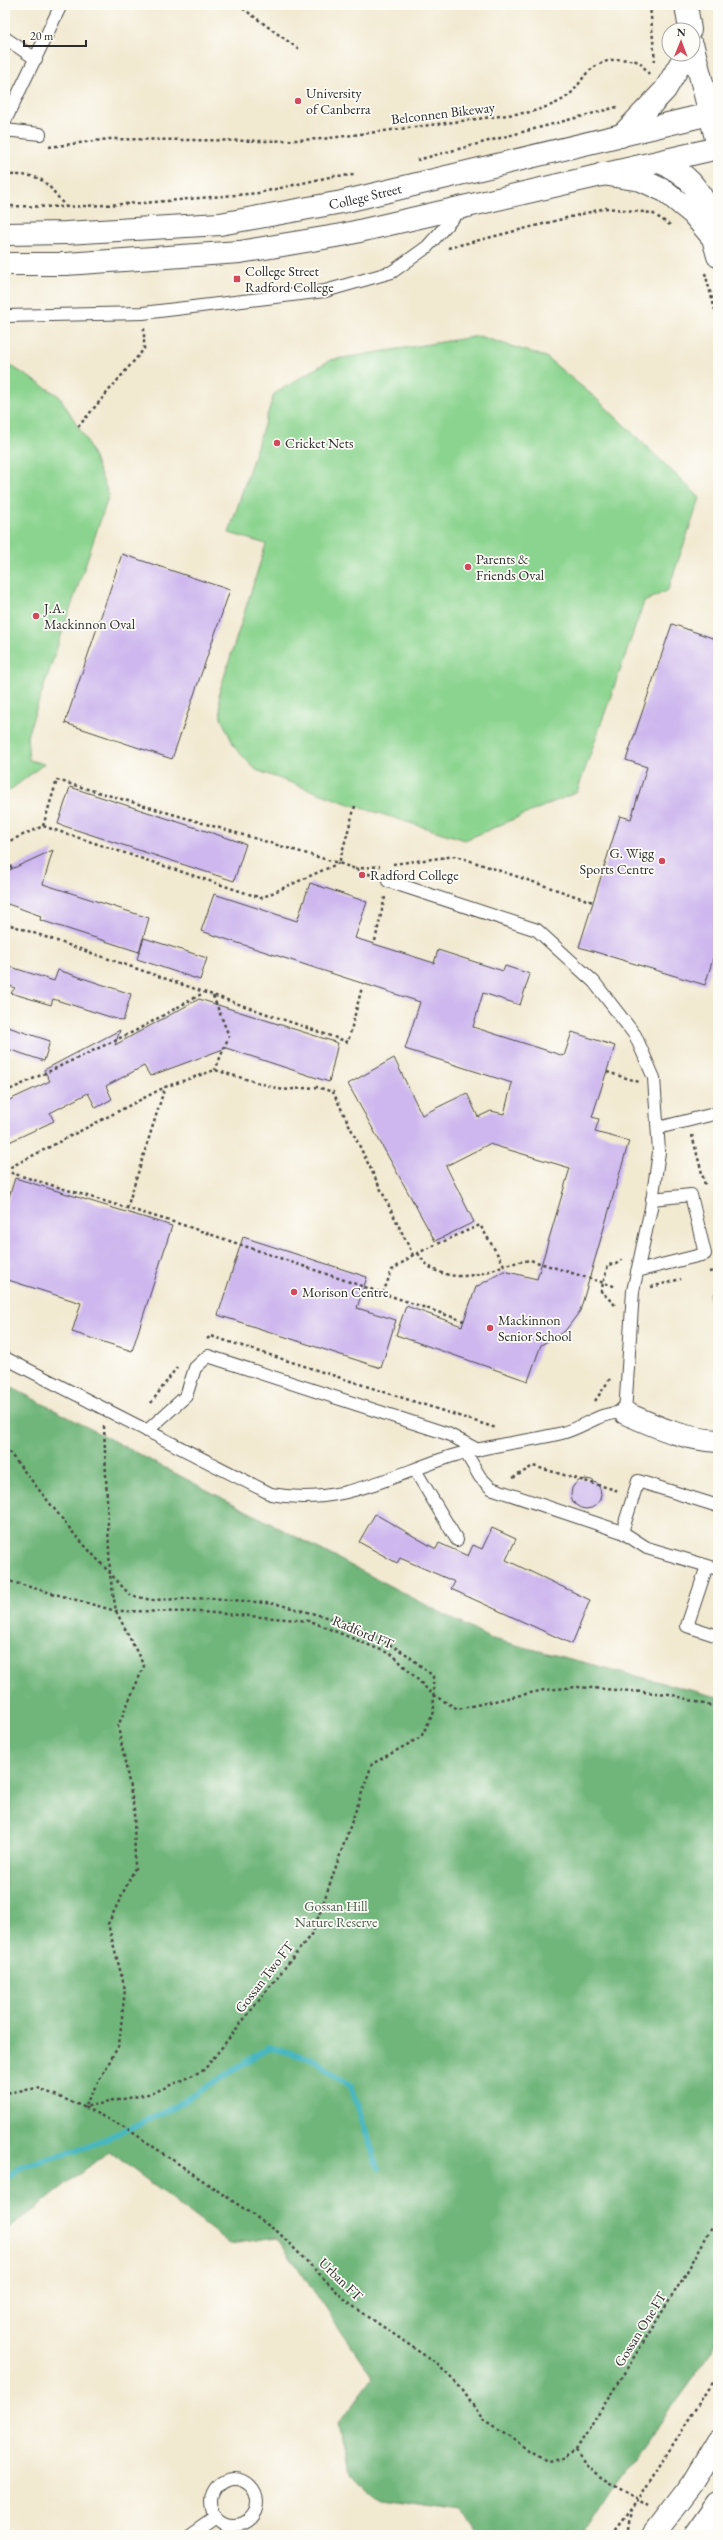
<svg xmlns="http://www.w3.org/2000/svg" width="723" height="2540" font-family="'EB Garamond',serif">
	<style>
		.green { fill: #8bd48f; stroke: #5b805d }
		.forest { fill: #70b67a; stroke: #4e7052 }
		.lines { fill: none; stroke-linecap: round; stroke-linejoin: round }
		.stream { stroke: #48b7c1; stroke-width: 6 }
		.building { fill: #ceb7ee }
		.service-casing { stroke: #494844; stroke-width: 14 }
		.minor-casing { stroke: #494844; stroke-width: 24 }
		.tertiary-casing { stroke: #494844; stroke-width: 24 }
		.secondary-casing { stroke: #494844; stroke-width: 24 }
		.path { stroke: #494844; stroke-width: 2.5; stroke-dasharray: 3 3; stroke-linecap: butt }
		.service { stroke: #fff; stroke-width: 12 }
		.minor { stroke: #fff; stroke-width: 22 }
		.tertiary { stroke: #fff; stroke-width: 22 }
		.secondary { stroke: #fff; stroke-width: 22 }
		.poi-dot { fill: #d1495b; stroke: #fdfcf7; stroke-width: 1.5 }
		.labels { text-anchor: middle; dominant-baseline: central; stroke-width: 3.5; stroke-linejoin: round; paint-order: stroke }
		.poi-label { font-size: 14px; fill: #2b2b2b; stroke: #fdfcf7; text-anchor: start }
		.street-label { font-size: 14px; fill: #2b2b2b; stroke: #fdfcf7 }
		.park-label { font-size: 14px; fill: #485e49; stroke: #fdfcf7 }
	</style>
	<rect width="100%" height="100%" fill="#fdfcf7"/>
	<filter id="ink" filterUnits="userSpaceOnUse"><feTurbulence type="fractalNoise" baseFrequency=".025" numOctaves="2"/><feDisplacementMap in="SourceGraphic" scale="8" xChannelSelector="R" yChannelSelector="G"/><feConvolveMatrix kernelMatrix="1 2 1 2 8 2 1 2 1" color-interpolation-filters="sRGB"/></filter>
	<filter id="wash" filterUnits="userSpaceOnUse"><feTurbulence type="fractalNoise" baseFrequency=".012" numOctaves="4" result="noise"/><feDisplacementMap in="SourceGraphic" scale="16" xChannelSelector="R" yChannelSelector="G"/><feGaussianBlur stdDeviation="0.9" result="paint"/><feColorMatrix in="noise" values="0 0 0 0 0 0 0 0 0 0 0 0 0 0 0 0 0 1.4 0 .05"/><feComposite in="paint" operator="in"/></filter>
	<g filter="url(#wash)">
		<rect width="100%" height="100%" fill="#f2e9d1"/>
		<!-- green -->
		<path class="green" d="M479 336 546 357 598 400 700 498 668 590 644 602 577 792 465 840 349 804 256 770 235 748 221 718 219 693 266 544 229 533 274 394 330 360Z
			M5 362 59 396 86 439 109 495 27 736 29 760 44 764 5 794Z
			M718 1291V1329L709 1293Z"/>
		<!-- forest -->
		<path class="forest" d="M5 1384 489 1638 718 1697V2329L711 2353 613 2488 583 2535H480L462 2510 380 2499 347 2473 339 2423 373 2378 277 2237 230 2244 109 2151 5 2231Z"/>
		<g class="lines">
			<!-- stream -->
			<path class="stream" d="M5 2180 20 2167 88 2147 175 2107 269 2047 312 2059 351 2086 378 2168"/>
		</g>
		<g id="blocks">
			<!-- building -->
			<path class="building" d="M122 554 230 590 172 759 65 723Z
				M672 624 718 640V942L705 985 579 947 620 816 631 819 647 767 626 760Z
				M70 787 246 844 234 881 58 824Z
				M53 850 43 884 149 918 139 952 40 920 41 916 5 903V872Z
				M310 883 367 902 355 938 434 963 438 950 503 971 505 966 530 974 520 1005 483 993 473 1027 564 1056 572 1032 615 1046 592 1117 599 1119 595 1132 629 1141 580 1311 565 1331 541 1345 528 1381 396 1335 406 1306 462 1326 476 1287 504 1271 537 1279 570 1168 489 1144 446 1166 474 1222 435 1241 348 1084 394 1058 422 1115 467 1093 478 1117 491 1111 504 1114 512 1083 405 1049 420 1002 201 931 214 894 297 921Z
				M144 938 207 958 200 980 137 959Z
				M5 965 54 981 58 970 131 994 123 1021 53 999 51 1005 11 993 15 988 5 984Z
				M199 999 338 1043 329 1082 226 1048 150 1076 144 1066 106 1086 112 1099 96 1108 88 1093 50 1113 54 1121 5 1144V1102L50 1081 44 1070 120 1030 115 1045Z
				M5 1026 50 1041 44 1061 5 1048Z
				M15 1178 172 1226 132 1351 72 1332 81 1303 5 1279V1210Z
				M243 1237 367 1277 357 1308 396 1320 381 1368 218 1315Z
				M571 1494a15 15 0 1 1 30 0a15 15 0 1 1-30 0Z
				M375 1514 436 1549 439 1543 468 1556 473 1545 482 1549 492 1528 516 1539 506 1560 590 1600 572 1644 451 1589 455 1582 400 1558 397 1563 359 1542Z"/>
		</g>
	</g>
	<g filter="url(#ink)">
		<use href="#blocks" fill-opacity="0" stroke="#494844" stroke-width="1"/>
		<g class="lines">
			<!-- service casing -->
			<g class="service-casing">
				<path id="service" d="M5 38 36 59
					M5 121 61 5
					M5 130 40 134
					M5 316 143 313 325 291 392 272 427 247 461 209
					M658 1128 718 1113
					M637 1271 705 1254 691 1195 652 1199
					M5 1358 271 1494C339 1507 390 1476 452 1456 488 1445 526 1442 562 1433 585 1427 600 1411 625 1413L633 1291 651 1208 659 1152 654 1078 635 1035 594 982 537 930 388 881
					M147 1431 186 1396 195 1368 208 1356 448 1434 478 1450
					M466 1453 480 1477 491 1488 622 1532 647 1548 718 1569
					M415 1470 457 1540
					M622 1532 638 1481 718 1506
					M707 1566 687 1626 718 1636
					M211 2502a23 23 0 1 1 46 0a23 23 0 1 1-46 0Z
					M189 2535 216 2516"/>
			</g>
			<!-- minor casing -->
			<g class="minor-casing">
				<path id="minor" d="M625 1413C658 1427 682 1439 718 1441"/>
			</g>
			<!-- tertiary casing -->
			<g class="tertiary-casing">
				<g id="tertiary">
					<path id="s1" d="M5 234 66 233 220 224 342 202 718 112"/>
					<path d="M5 264H66L240 252 342 235 718 148"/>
				</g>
			</g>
			<!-- secondary casing -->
			<g class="secondary-casing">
				<path id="secondary" d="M686 5 690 30
					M693 47 718 146
					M621 136 665 90 686 54
					M660 162C694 176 700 195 718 224
					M602 174 641 180 665 191 693 214 713 238 718 256
					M653 2535 692 2484 718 2441
					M696 2535 718 2504"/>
			</g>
			<!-- path -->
			<path class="path" d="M238 5 300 50
				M650 5 655 63
				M49 147 109 139 267 141 322 139 531 112C545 107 559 104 570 94 577 88 581 80 586 74 602 58 619 57 640 62L649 74
				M417 160 617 107
				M5 175C42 174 43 178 65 206
				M5 206 65 207 143 203 258 193 334 176 356 175
				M448 248 606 208 652 213 670 225
				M705 273 718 321
				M78 427 144 349V328
				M355 806 339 863 374 876
				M43 826 57 780 338 863
				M5 843 43 826 261 898 339 863
				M5 855 12 869
				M393 864 456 856 593 902
				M355 869 380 866
				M5 923 348 1042 362 987
				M375 941 385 897
				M213 996 229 1036 215 1070
				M607 1072 639 1082
				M5 1092 135 1031 205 992
				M692 1135 705 1185
				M5 1170 165 1087 215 1070 283 1090 317 1087 333 1092 413 1255 480 1225 504 1265 530 1260 617 1287
				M5 1171 183 1225 464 1321
				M127 1208 165 1087
				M418 1253C435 1284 476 1279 504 1265
				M709 1272 718 1270
				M651 1287 681 1279
				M383 1293 392 1270 413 1255
				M615 1305 601 1291 608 1265 616 1264 623 1259
				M207 1339 211 1336 496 1428
				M595 1401 610 1379
				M151 1403 177 1367
				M104 1426 110 1575 116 1611 144 1666 118 1726 134 1808 135 1868 108 1924 125 1989 119 2045 84 2107 126 2128 278 2232 347 2302 437 2364 461 2388 484 2421 547 2461 562 2459 576 2450 684 2277 718 2216
				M5 1447 75 1535 130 1595 151 1600 211 1598 277 1604 356 1625 406 1654 433 1676 434 1712 421 1737 372 1764 313 1932 204 2070 153 2093 84 2107 38 2088 5 2093
				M513 1478 533 1466 619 1491
				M5 1580 116 1611 202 1612 310 1621 393 1655 433 1695 458 1709 544 1690 578 1687 669 1694 718 1708
				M576 2450C591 2480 621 2488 648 2506
				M611 2535 638 2500 718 2373
				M627 2535 631 2510"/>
			<!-- service -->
			<use href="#service" class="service"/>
			<!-- minor -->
			<use href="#minor" class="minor"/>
			<!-- tertiary -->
			<use href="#tertiary" class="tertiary"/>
			<!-- secondary -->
			<use href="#secondary" class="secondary"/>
		</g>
	</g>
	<!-- markers -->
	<g class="poi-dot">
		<circle cx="298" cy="101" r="4"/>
		<rect x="233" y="275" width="8" height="8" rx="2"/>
		<circle cx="277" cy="443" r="4"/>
		<circle cx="468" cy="567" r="4"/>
		<circle cx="36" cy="616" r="4"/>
		<circle cx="662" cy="861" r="4"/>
		<circle cx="362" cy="875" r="4"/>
		<circle cx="294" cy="1292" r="4"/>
		<circle cx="490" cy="1328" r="4"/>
	</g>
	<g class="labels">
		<!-- poi labels -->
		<g class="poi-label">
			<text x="306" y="93">University<tspan x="306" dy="16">of Canberra</tspan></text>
			<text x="245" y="271">College Street<tspan x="245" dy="16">Radford College</tspan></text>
			<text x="285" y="443">Cricket Nets</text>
			<text x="476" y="559">Parents &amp;<tspan x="476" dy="16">Friends Oval</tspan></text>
			<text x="44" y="608">J.A.<tspan x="44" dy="16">Mackinnon Oval</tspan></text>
			<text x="654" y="853" text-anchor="end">G. Wigg<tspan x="654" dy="16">Sports Centre</tspan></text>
			<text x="370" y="875">Radford College</text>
			<text x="302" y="1292">Morison Centre</text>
			<text x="498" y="1320">Mackinnon<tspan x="498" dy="16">Senior School</tspan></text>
		</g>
		<!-- street labels -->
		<g class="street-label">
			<text transform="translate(443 113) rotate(-7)">Belconnen Bikeway</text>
			<text stroke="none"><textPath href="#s1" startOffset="363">College Street</textPath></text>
			<text transform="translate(363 1632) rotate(23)">Radford FT</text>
			<text transform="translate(264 1977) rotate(-52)">Gossan Two FT</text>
			<text transform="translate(341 2279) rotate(44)">Urban FT</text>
			<text transform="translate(640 2329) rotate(-58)">Gossan One FT</text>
		</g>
		<!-- park labels -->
		<g class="park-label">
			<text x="336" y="1906">Gossan Hill<tspan x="336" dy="16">Nature Reserve</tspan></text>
		</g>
	</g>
	<!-- margin -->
	<rect width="723" height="2540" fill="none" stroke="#fdfcf7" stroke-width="20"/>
	<!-- north arrow -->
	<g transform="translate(681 42) rotate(1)"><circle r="19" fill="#fdfcf7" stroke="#a9a8a5"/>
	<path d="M0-3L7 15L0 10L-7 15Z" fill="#d1495b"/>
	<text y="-6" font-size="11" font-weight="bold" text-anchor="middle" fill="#2b2b2b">N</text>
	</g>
	<!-- scale -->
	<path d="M24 40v6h62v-6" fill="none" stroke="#2b2b2b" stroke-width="2"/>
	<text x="30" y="40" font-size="12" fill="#2b2b2b" stroke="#fdfcf7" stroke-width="3" paint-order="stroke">20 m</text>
</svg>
